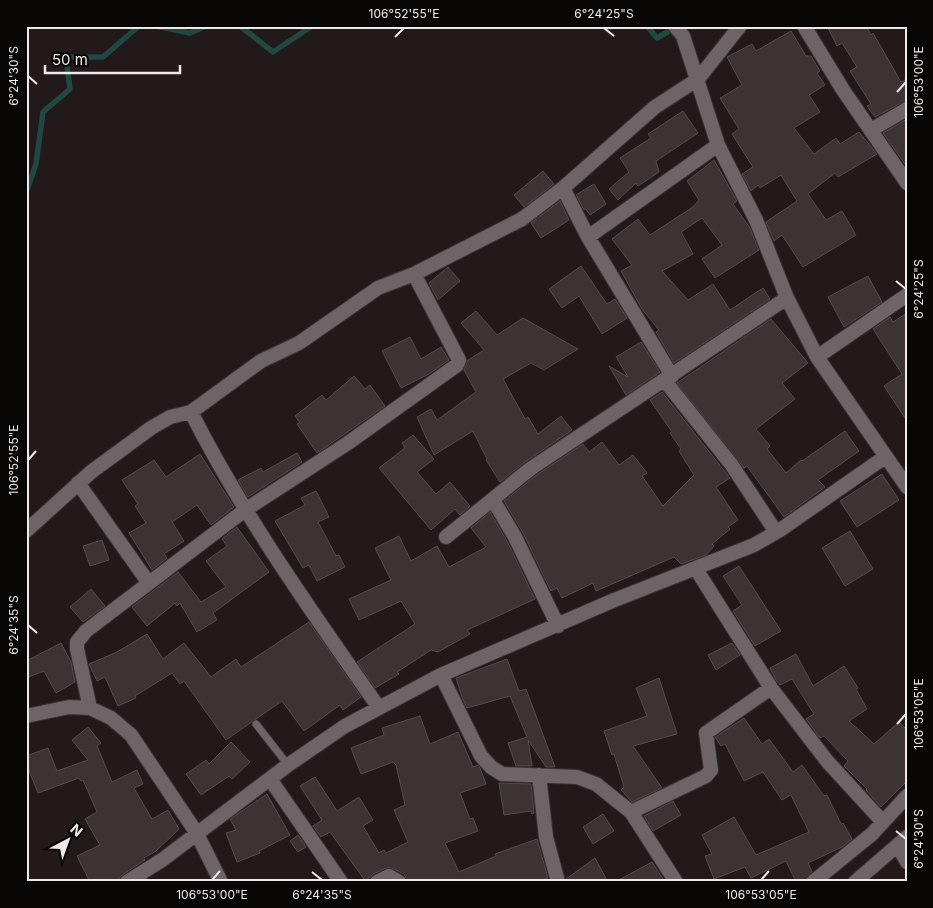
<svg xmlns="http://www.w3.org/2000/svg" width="933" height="908" font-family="Inter,sans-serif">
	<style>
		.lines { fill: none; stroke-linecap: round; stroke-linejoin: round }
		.stream { stroke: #214742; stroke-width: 5.5 }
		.building { fill: #3d3335; stroke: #554a4d }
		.service-casing { stroke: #393334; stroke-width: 9 }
		.minor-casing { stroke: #393334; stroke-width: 16 }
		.service { stroke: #6e6366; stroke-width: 7 }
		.minor { stroke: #6e6366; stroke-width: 14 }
		.ticks { fill: none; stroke: #f0e9eb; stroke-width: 2 }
		.neatline { fill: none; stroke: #f0e9eb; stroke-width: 2 }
		.ticks-label { font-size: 12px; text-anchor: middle; fill: #f0e9eb }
	</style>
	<rect width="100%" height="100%" fill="#22191b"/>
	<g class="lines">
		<path class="stream" d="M156 26 190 33 206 26
			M240 26 273 52 312 26
			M647 26 657 38 676 27
			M26 193 36 164 43 112 70 89 66 57H103L139 26"/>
	</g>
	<path class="building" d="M827 26H866L871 35 873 33 901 82 907 79V100L875 117 867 106 871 104 850 71 857 67 842 43 837 46Z
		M791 31 806 56H811L820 71 817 73 825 85 809 95 820 112 794 128 814 154 836 138 840 144 859 132 877 154 838 177 835 173 808 194 826 220 842 211 856 235 803 267 782 235 774 241 766 222 797 201 781 175 760 188 758 185 751 191 742 174 753 167 732 134 739 129 720 98 742 85 727 57 752 44 756 51Z
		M683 111 698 133 656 161 659 172 638 186 636 183 618 200 609 189 629 172 620 158 651 138 648 134Z
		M907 119V167L883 133Z
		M714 160 737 201 733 204 750 228 759 250 715 278 702 259 722 245 702 218 681 232 693 254 662 271 688 300 713 284 730 310 763 288 770 299 674 363 656 332 659 330 642 309 621 271 632 265 612 239 638 219 650 235 693 207 699 200 687 181Z
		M543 171 554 184 524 207 514 195Z
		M594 184 606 204 590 215 586 209 584 210 576 195Z
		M560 201 569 220 541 238 531 223Z
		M581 266 607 304 615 299 627 318 602 334 579 296 562 308 549 289Z
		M448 267 460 281 438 300 429 283Z
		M868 276 882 302 844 327 828 297Z
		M476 311 497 335 523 318 578 349 544 370 531 363 503 379 525 419 528 417 538 434 561 416 572 430 525 462 500 482 486 460 487 459 473 431 434 455 417 417 431 409 437 420 476 392 464 370 468 360 484 350 461 323Z
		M907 313V421L884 386 902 374 873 329 890 317 893 322Z
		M771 319 808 363 782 383 795 399 756 429 770 446 767 449 786 473 801 460 802 461 845 431 859 451 818 480 825 487 784 517 747 466 744 468 677 383Z
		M410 337 421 359 441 347 449 360 429 374 401 388 382 351Z
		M641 342 660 372 626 395 609 366 628 377 616 357Z
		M354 376 365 389 370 385 385 406 317 453 297 424 300 423 295 416 322 395 326 400Z
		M662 392 730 478 716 487 738 520 728 527 730 529 712 544 714 546 706 555 681 564 674 557 596 591 593 583 562 598 557 588 551 591 523 533 504 501 535 476 583 444 589 452 602 442 619 465 633 455 647 473 642 476 663 506 694 475 679 451 681 449 670 433 672 432 650 400Z
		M413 435 434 459 417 472 436 494 450 482 470 506 460 515 455 509 431 530 379 468 405 448 402 443Z
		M297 453 302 462 248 497 238 480 261 468 263 472Z
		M200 454 234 507 211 525 197 505 172 522 184 541 164 554 167 558 152 570 129 533 146 523 135 506 138 504 122 480 154 460 166 477Z
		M882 474 899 500 857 527 840 501Z
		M316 491 329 517 318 522 336 556 339 555 345 567 317 581 309 565 303 568 275 521 305 505 301 498Z
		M490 512 507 541 535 599 467 630 470 634 438 652 431 650 397 672 399 674 375 688 357 662 415 624 401 601 359 620 349 599 391 580 375 548 399 536 411 561 437 546 449 567 486 547 471 528Z
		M237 527 269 572 213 613 217 620 197 632 180 603 177 606 175 603 147 626 132 607 178 572 201 602 226 587 206 561 227 546 222 539Z
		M850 531 873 569 845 586 822 548Z
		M102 540 109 560 90 566 83 546Z
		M739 566 781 631 755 646 733 611 742 605 723 576Z
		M91 589 105 606 83 622 70 607Z
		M309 622 361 697 343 710 340 705 304 731 282 701 226 740 184 681 180 684 172 673 135 696 136 698 118 706 105 677 97 681 89 664 117 652 147 634 163 659 184 643 211 677 236 659 241 667Z
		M61 643 71 662 75 682 56 693 44 671 26 678V661Z
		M732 643 740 655 716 670 708 655Z
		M796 654 813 686 844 666 858 688 856 689 867 709 849 721 874 744 899 722 907 730V781L881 807 866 790 867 789 844 766 848 761 824 736 820 738 806 719 814 714 792 679 780 685 776 680 770 668Z
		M507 659 519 691 526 689 555 767H546L528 740 532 766H516L508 743 527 737 510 696 467 708 462 697 456 678Z
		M659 678 677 734 633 746 662 788 632 802 621 790 624 787 614 754 612 755 604 731 647 716 636 688Z
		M420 716 430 744 458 732 473 767 478 765 480 768 486 784 460 793 470 819 473 818 478 831 445 843 459 872 496 856 495 854 537 839 548 878 535 882H408L404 874 389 867 373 874 366 882 330 832 321 837 313 826 322 820 300 786 315 777 337 811 359 797 373 820 363 826 379 853 384 850 386 853 408 842 394 810 405 805 396 765 393 762 361 774 351 748 384 735 382 728Z
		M744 718 762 744 769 739 793 772 802 765 824 796 827 795 841 824 843 823 852 839 844 846 808 863 812 872 804 882H796L786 861 751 878 745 867 714 879 705 856 712 854 702 835 734 817 756 855 809 832 791 795 782 800 763 772 744 781 725 744 721 746 715 737Z
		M88 727 101 743 97 746 112 782 137 770 143 784 134 788 152 819 168 810 179 829 156 851 144 858 145 860 122 875 116 882H90L77 856 100 845 85 819 97 812 83 780 81 781 79 778 38 793 26 763V756L48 748 57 771 88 760 72 740Z
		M231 742 250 762 232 779 229 776 201 795 186 774 206 760 209 764Z
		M499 783 531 784 534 813 532 814 531 811 504 815Z
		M267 794 290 835 259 851 260 853 237 862 226 833 236 830 230 819Z
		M673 801 681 815 653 831 644 816Z
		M603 814 614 831 593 844 583 827Z
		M298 835 306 847 298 852 290 841Z
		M595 858 608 882H567L566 879Z
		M652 862 665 882H615Z"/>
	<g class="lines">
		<defs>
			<path id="service" d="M256 724 288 765"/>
			<path id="minor" d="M675 26 683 36 718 145 756 220 787 298 817 357 907 487
				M804 26 843 90 907 183
				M871 130 907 109
				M563 188 588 237 672 376
				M588 237 718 145
				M817 357 907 295
				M665 381 731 464 776 532
				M78 483 148 582
				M493 500 515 537 558 626
				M26 531 91 472 151 428 170 417 191 412
				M446 537 530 469 787 298
				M696 569 771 688 827 761 882 821
				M441 675 481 756 491 767 502 774 577 777 596 784 631 812 676 882
				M90 708 77 649V642L86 631 245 510 348 443 457 365 459 360 414 274
				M379 708C312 612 244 517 191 412L261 361 299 343 378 288 414 274 522 219 563 188 655 107 698 79 740 26
				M26 716 69 707 90 708 111 718 131 735 196 832 221 882
				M539 775 546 837 558 882
				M270 779 341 882
				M631 812 706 776 711 770 706 733 771 688
				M898 846 907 862
				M127 882 162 860 288 765 345 726 441 675 612 601 754 545 780 530 885 457
				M377 882 389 876 399 882
				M813 882 872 834 907 796
				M855 882 907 837"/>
		</defs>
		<use href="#service" class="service-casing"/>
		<use href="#minor" class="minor-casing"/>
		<use href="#service" class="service"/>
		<use href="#minor" class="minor"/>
	</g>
	<path class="ticks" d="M604 28 614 36M395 37 404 28M28 76 37 84M897 92 906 82M896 281 906 289M28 460 36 451M28 625 37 633M897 724 906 714M896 831 906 839M312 872 322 880M212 880 220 871M761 880 769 871"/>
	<rect width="933" height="908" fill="none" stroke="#090606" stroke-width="55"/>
	<g transform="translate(68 840) rotate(41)" stroke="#090606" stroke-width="4" paint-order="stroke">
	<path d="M0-4L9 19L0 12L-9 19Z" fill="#f0e9eb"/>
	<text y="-8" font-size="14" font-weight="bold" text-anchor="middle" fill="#f0e9eb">N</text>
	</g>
	<path d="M45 65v8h135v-8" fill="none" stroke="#f0e9eb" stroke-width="2.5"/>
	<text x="52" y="65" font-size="15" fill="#f0e9eb" stroke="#090606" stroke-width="4" paint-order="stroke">50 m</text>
	<rect x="28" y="28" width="878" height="852" class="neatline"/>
	<g class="ticks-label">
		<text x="404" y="18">106°52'55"E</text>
		<text x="604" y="18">6°24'25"S</text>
		<text transform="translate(14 76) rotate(-90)" y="4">6°24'30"S</text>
		<text transform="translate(919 82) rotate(-90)" y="4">106°53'00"E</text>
		<text transform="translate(919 289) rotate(-90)" y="4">6°24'25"S</text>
		<text transform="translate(14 460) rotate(-90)" y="4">106°52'55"E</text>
		<text transform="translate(14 625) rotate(-90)" y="4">6°24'35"S</text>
		<text transform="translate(919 714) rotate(-90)" y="4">106°53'05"E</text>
		<text transform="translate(919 839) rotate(-90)" y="4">6°24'30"S</text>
		<text x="212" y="899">106°53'00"E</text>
		<text x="322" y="899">6°24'35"S</text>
		<text x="761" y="899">106°53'05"E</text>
	</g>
</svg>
